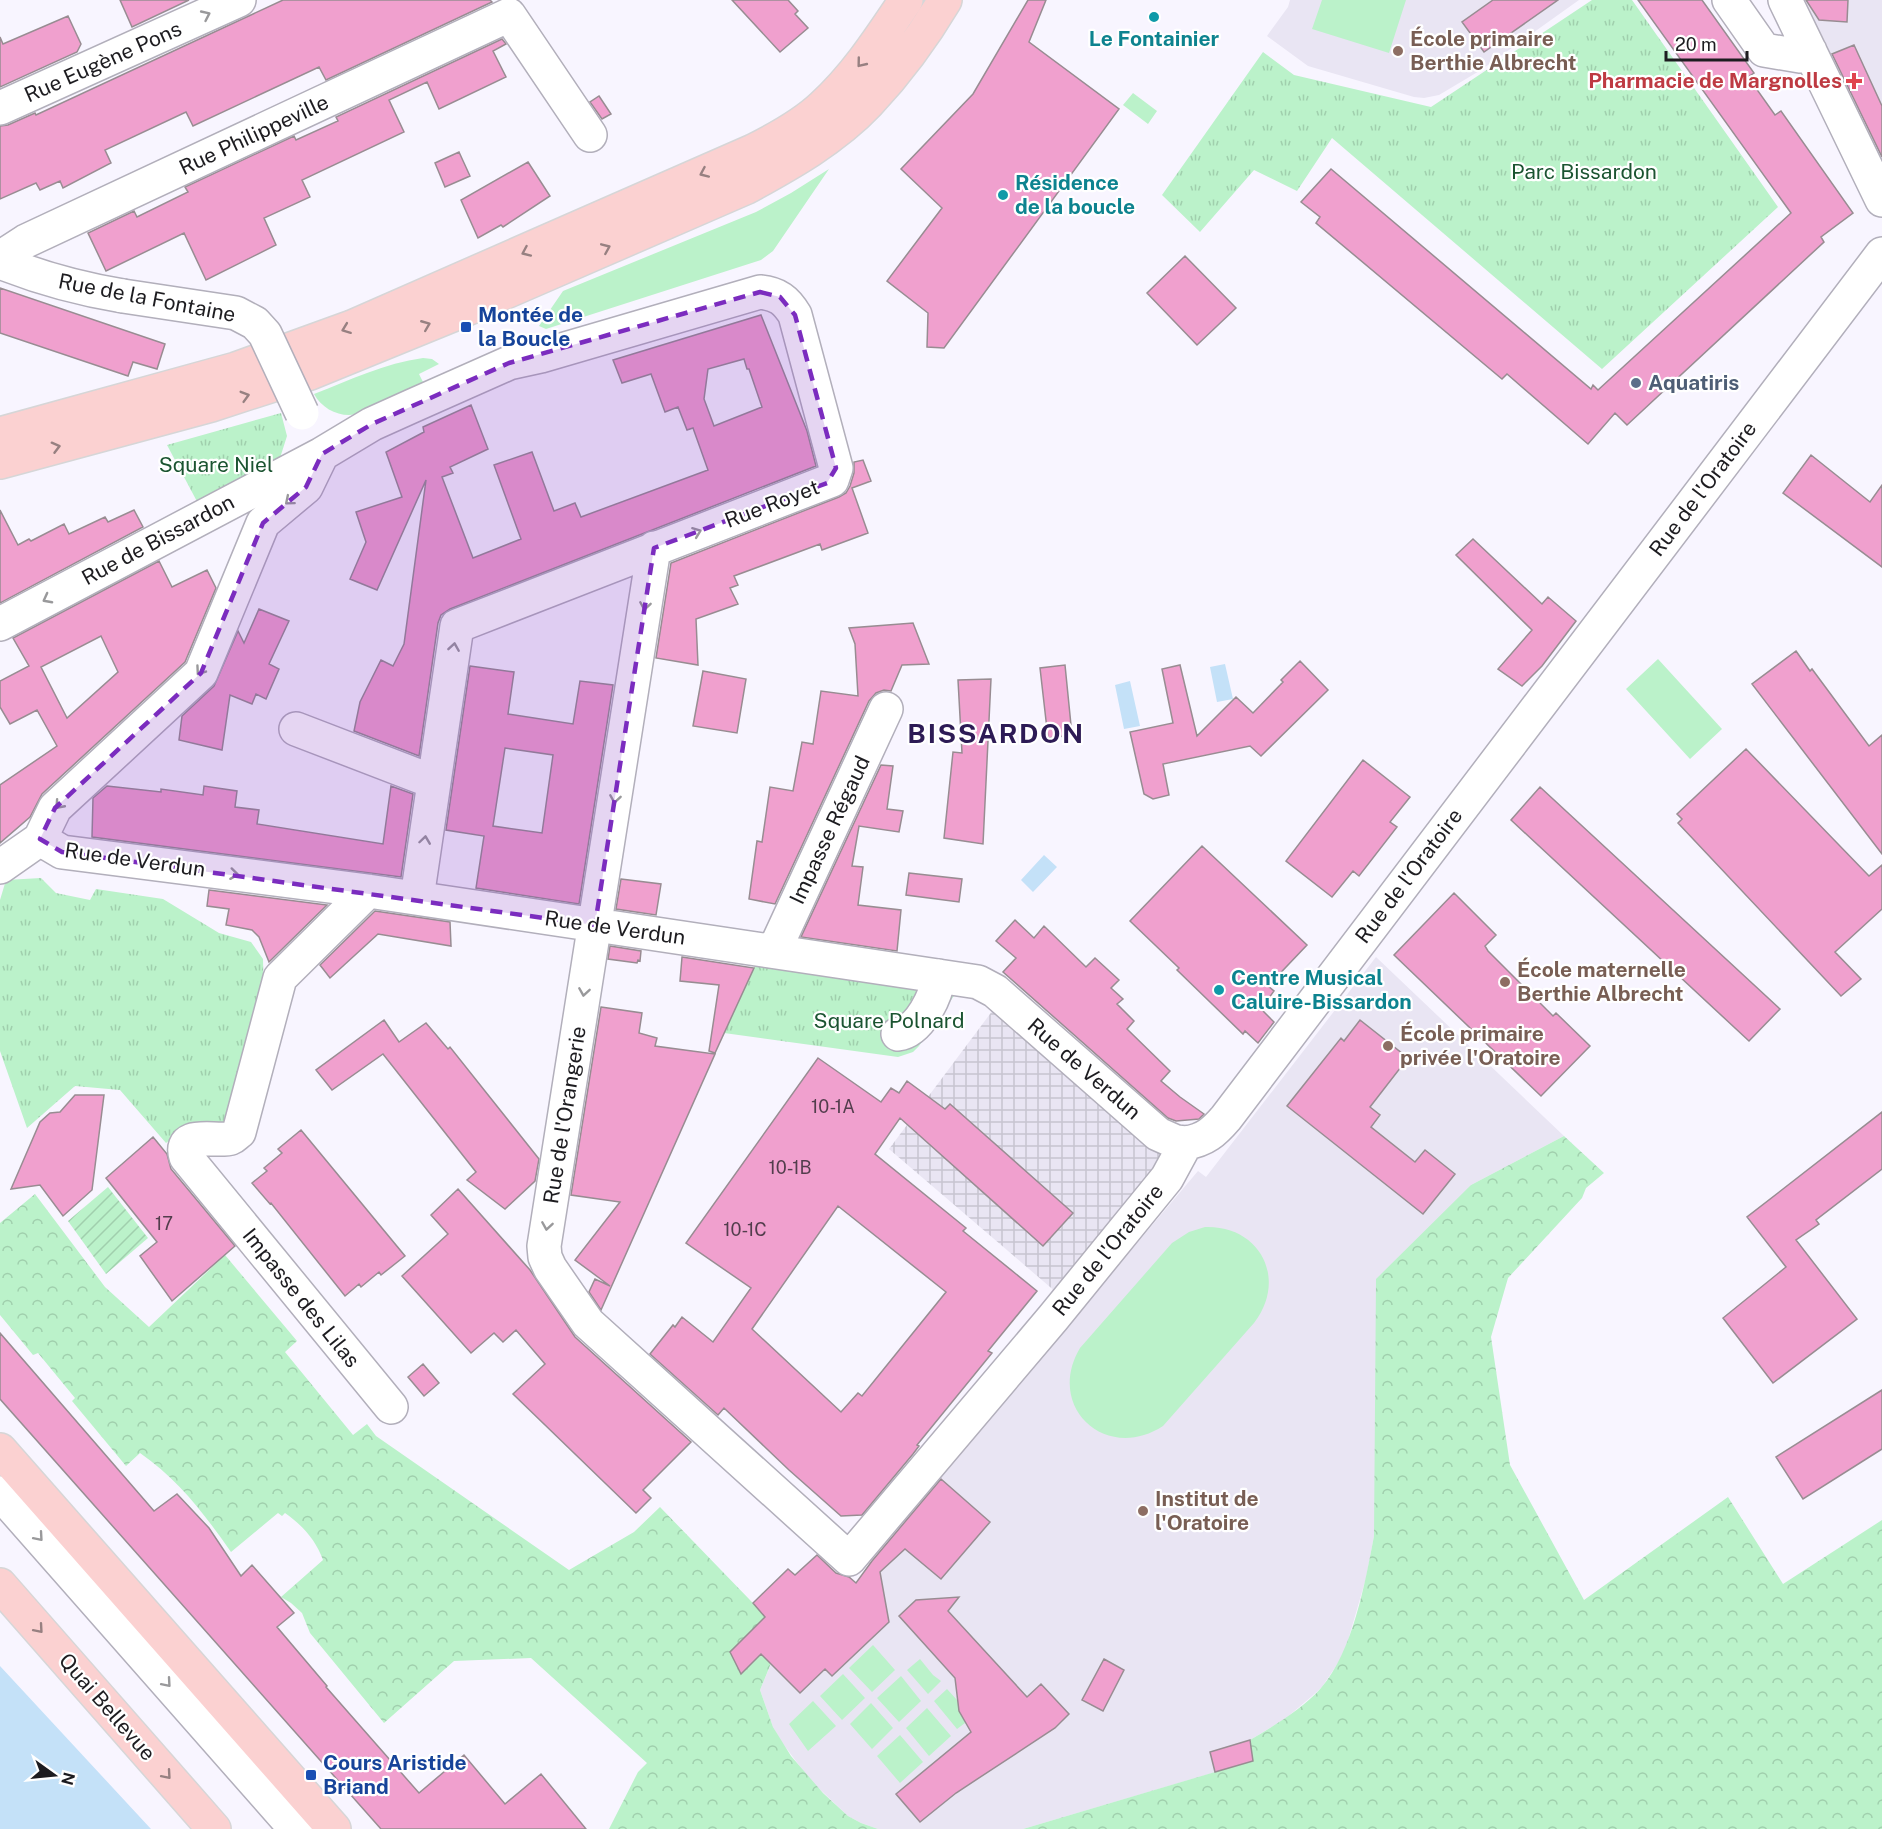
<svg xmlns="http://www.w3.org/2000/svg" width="1882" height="1829" font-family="'Public Sans',sans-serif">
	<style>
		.built { fill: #e9e5f3 }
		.industrial { fill: url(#industrial-grid) }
		.grass { fill: #bbf2ca }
		.forest { fill: url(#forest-crowns) }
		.park { fill: url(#park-tufts) }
		.garden { fill: url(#garden-furrows) }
		.water { fill: #c4e1f8 }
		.building { fill: #f0a0ce; stroke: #988c92; stroke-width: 1.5; fill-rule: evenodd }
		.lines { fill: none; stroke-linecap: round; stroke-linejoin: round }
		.minor-casing { stroke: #b2afbb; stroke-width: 36 }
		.major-casing { stroke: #d6d6d7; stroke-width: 36 }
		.minor { stroke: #fff; stroke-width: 33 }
		.major { stroke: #fbd1d1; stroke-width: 33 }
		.minor-bridge-casing { stroke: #b2afbb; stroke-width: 36; stroke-linecap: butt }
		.minor-bridge { stroke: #fff; stroke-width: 33 }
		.oneway { stroke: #99999b }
		.oneway2 { stroke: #978081 }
		.marked { fill: #7b2cbf; fill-opacity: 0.2; stroke: #7b2cbf; stroke-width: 4.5; stroke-dasharray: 12 8; stroke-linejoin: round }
		.culture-dot { fill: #0f9aa8; stroke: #fff; stroke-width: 2 }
		.education-dot { fill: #8d6e63; stroke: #fff; stroke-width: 2 }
		.health-dot { fill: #e0444e; stroke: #fff; stroke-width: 2 }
		.transit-dot { fill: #1a4fb4; stroke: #fff; stroke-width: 2 }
		.service-dot { fill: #5c6f8a; stroke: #fff; stroke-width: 2 }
		.labels { text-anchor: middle; stroke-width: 4.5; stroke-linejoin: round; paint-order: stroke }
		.number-label { font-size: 18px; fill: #523d4c }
		.culture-label { font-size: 21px; font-weight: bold; fill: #0d838f; stroke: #fff; text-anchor: start }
		.education-label { font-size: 21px; font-weight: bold; fill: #785e54; stroke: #fff; text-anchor: start }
		.street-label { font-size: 21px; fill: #1d1c20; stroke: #fff }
		.health-label { font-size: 21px; font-weight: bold; fill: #be3a42; stroke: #fff; text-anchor: end }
		.park-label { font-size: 21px; fill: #1b5431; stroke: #fff }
		.transit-label { font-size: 21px; font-weight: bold; fill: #164399; stroke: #fff; text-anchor: start }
		.service-label { font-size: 21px; font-weight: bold; fill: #4e5e75; stroke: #fff; text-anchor: start }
		.district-label { font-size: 27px; font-weight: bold; letter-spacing: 1.5px; fill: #2d1b55; stroke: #fff }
	</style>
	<defs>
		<pattern id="industrial-grid" width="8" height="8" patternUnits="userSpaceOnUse" patternTransform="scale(1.5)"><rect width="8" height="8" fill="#e9e5f3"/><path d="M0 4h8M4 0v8" fill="none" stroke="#c7c4d0"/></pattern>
		<pattern id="forest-crowns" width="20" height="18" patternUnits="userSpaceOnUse" patternTransform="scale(1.5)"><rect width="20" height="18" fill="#bbf2ca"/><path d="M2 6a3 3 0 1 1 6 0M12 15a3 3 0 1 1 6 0" fill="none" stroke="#a0cfad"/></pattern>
		<pattern id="park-tufts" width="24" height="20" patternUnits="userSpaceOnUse" patternTransform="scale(1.5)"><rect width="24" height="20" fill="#bbf2ca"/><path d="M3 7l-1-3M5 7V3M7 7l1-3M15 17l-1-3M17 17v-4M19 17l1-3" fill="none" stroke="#a0cfad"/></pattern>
		<pattern id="garden-furrows" width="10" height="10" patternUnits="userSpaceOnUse" patternTransform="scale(1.5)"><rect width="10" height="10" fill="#bbf2ca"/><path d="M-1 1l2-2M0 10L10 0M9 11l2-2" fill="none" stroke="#a0cfad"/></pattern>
	</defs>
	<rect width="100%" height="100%" fill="#f8f5ff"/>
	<path class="built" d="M1290 0H1579L1481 70 1439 95 1424 98 1414 97 1308 66 1267 36 1288 7Z
		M1799 0H1882V169Z
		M1376 957 1564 1136 1471 1185 1374 1536 1366 1578 1345 1651 1338 1663 1322 1687 1311 1697 1285 1719 1250 1740 1253 1761 1023 1829H878L861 1823 848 1816 810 1780 781 1741 773 1727 760 1690 771 1664 855 1584 939 1477 1198 1171 1206 1177Z"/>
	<path class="industrial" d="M993 1010 1167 1157 1057 1293 889 1149Z"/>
	<path class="grass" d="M1322 0H1406L1389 53 1312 29Z
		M1133 93 1157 111 1148 124 1123 105Z
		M829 169 773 251 761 260 546 329 539 326 563 291 756 212 791 193Z
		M423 358 432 359 439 364 419 374 424 384C409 391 363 415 349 415 335 415 321 407 314 394 350 380 385 363 423 358Z
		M1658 659 1722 729 1690 759 1626 689Z
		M1205 1227C1260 1225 1288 1279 1254 1323L1163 1426C1106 1463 1045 1407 1080 1348L1172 1243 1189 1232Z
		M873 1645 895 1670 872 1692 849 1668Z
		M920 1659 933 1675 941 1681 928 1694 907 1670Z
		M843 1674 865 1698 842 1720 820 1696Z
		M901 1676 921 1701 899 1722 877 1698Z
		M947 1689 957 1700 965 1723 957 1729 934 1701Z
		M813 1701 836 1726 808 1751 789 1724Z
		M871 1703 893 1728 872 1749 850 1724Z
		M927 1708 951 1736 929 1756 906 1728Z
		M900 1735 923 1762 900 1783 877 1756Z"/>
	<path class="forest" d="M1564 1136 1604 1173 1586 1188 1582 1198 1508 1278 1491 1337 1510 1465 1584 1600 1728 1497 1783 1584 1882 1520V1829H1023L1252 1761 1250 1740C1275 1725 1301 1710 1321 1688 1353 1651 1365 1583 1374 1536L1376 1279 1471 1185Z
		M35 1194 105 1287 149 1327 225 1255 297 1341 285 1352 353 1435 367 1424 376 1436 569 1570 634 1532 660 1507 783 1634 760 1690 773 1727 791 1756 823 1793 848 1816 861 1823 878 1829H609L638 1772 647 1763 531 1658 454 1661 384 1723 310 1633 302 1613 291 1603 281 1597 323 1560C316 1540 302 1525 285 1513L282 1516 278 1513 231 1552C205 1515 179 1480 140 1453L126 1466 72 1401 75 1398 38 1353 33 1355 0 1315V1223Z"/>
	<path class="park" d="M1592 0H1632L1778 207 1602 369 1332 138 1297 191 1254 170 1200 232 1162 195 1263 52 1294 75 1431 107Z
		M281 413 287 436 280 458 201 509 167 445Z
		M41 878 56 893 90 900 96 889 163 899 219 933 251 942 263 959 264 1004 234 1122 190 1125 166 1143 120 1090 75 1086 27 1128 0 1051V900L6 880Z
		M755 965 956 993 919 1046 913 1052 898 1057 724 1033Z"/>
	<path class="garden" d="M108 1187 148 1238 106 1274 68 1221Z"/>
	<path class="water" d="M1225 664 1233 699 1217 702 1210 667Z
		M1130 681 1140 726 1124 729 1115 685Z
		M1044 855 1057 867 1033 892 1021 880Z
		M0 1666 151 1829H0Z"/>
	<path class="building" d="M120 0H189L132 27Z
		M283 0H490L492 2 326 80 319 67 193 126 186 112 105 150 111 163 63 188 60 181 40 190 36 183 0 199V126L8 125 35 113 36 115Z
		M732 0H788L798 11 795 14 808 28 780 52Z
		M1028 0H1046L1029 42 1119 109 944 348 927 347 928 313 887 281 942 208 901 169 973 94Z
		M1493 0H1558L1484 52 1462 22Z
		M1638 0H1702L1754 73 1748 77 1775 115 1781 111 1853 213 1821 237 1824 242 1627 425 1615 413 1588 444 1507 374 1502 379 1316 223 1320 217 1301 202 1331 169 1591 389 1593 385 1598 390 1791 213Z
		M1806 0H1848L1847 22 1819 20Z
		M68 16 81 44 77 52 0 87V37L3 44Z
		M502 39 506 44 493 51 506 77 439 109 427 82 389 100 404 132 302 180 310 197 264 218 276 245 206 280 184 233 106 271 88 233 134 211 137 217 188 192 185 187 294 136 296 140 338 121 336 117Z
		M1854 45 1882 106V157L1832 54Z
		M599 96 611 114 602 119 590 102Z
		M459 152 470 176 445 187 435 163Z
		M528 162 550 196 503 227 501 225 478 238 461 200Z
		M1185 256 1236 308 1197 345 1147 293Z
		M0 288 165 344 157 369 133 362 128 376 0 333Z
		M761 315 807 431 816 466 450 609 441 615 438 623 419 756 354 731 360 702 381 660 393 666 404 644 426 480 377 590 350 579 366 542 356 512 402 497 386 452 424 432 423 427 471 405 488 449 450 467 453 473 442 477 473 558 521 539 494 465 532 452 554 511 575 503 581 517 708 470 693 428 687 430 678 407 665 412 651 374 622 383 613 360ZM744 359 747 369H749L762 407 714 426 704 399 708 369Z
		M1811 455 1870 502 1882 485V567L1783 493Z
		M863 460 871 481 852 488 868 533 822 550 820 544 734 576 738 585 730 588 738 604 696 619 698 665 656 658 671 563 839 497 846 493 850 486 854 473V462Z
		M0 510 18 545 29 539 31 541 64 524 69 534 105 517 108 522 134 510 143 527 0 603Z
		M1473 539 1542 604 1548 597 1576 621 1542 666 1522 686 1498 669 1532 630 1456 555Z
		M159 561 172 587 207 570 216 588 185 662 42 794 30 817 0 843V785L57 746 37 710 10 724 0 707V681L29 666 13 638ZM101 636 118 672 67 718 41 667Z
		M259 609 289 621 269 664 279 669 266 699 256 694 252 704 230 695 222 750 179 740 182 716 214 686 238 631 244 643Z
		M913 623 929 664 902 665 891 691 884 690 876 693 869 701 775 904 749 899 757 841 762 842 770 787 793 791 802 742 813 744 821 691 858 696 855 644 849 628Z
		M1796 651 1810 671 1812 669 1869 746 1882 735V854L1752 684Z
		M1300 661 1328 690 1261 756 1250 746 1163 764 1169 795 1153 799 1144 794 1130 732 1173 723 1162 669 1180 665 1197 736 1236 697 1253 713 1283 682 1281 680Z
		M1065 665 1072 735 1048 738 1040 668Z
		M470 666 514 672 508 714 573 724 580 681 613 685 579 904 476 888 484 836 446 830ZM505 748 553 755 542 833 493 826Z
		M703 671 746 679 737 733 693 726Z
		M991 679 983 844 944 838 953 752 962 753 958 680Z
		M1746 749 1869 876 1882 865V909L1835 952 1861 979 1841 996 1678 823 1682 819 1677 814Z
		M1363 760 1410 797 1390 822 1397 827 1359 876 1353 871 1332 897 1286 861Z
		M881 765 893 766 887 809 903 811 899 832 859 826 852 866 863 867 858 905 901 910 897 951 801 937Z
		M107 786 161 792V789L203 795 204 786 237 791 235 807 259 810 257 824 383 844 391 786 413 794 401 877 92 837 93 798Z
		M1540 787 1780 1009 1749 1041 1511 820Z
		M1202 846 1307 945 1268 986 1274 991 1261 1009 1274 1022 1258 1043 1245 1031 1243 1034 1177 970 1179 968 1130 921Z
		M909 873 962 879 959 902 906 895Z
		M621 879 661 884 656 915 616 909Z
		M209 890 327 905 269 962 259 937 252 930 226 925 229 909 207 906Z
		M1454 893 1496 935 1485 946 1488 951 1553 1016 1556 1013 1590 1046 1541 1096 1394 955Z
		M375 911 450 922 451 946 378 934 330 978 320 965Z
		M1015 920 1034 938 1044 926 1086 967 1095 958 1119 980 1111 988 1123 999 1117 1004 1134 1021 1127 1029 1170 1071 1161 1081 1180 1097 1204 1114 1199 1119 1176 1121 1168 1118 1003 972 1016 958 996 941Z
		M610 946 641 951 640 961 638 960 637 963 608 959Z
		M682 957 754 968 715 1053 709 1051 719 985 680 981Z
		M601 1007 642 1013 639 1033 657 1038 655 1046 715 1054 601 1310 589 1292 595 1279 610 1286 575 1260 620 1202 571 1195Z
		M384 1020 399 1042 426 1023 448 1049 450 1047 539 1159 535 1181 505 1209 467 1180 476 1172 383 1054 332 1090 316 1070Z
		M1360 1020 1408 1058 1370 1107 1380 1115 1371 1127 1415 1162 1425 1150 1455 1174 1423 1214 1287 1106 1341 1038 1344 1041Z
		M818 1058 881 1102 891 1088 899 1093 907 1081 945 1109 950 1104 1073 1213 1043 1246 900 1118 875 1154 966 1228 963 1231 1037 1291 988 1351 992 1353 917 1445 919 1446 913 1454 862 1515 841 1516 789 1470 724 1408 718 1415 650 1354 673 1325 675 1327 682 1317 713 1342 751 1288 686 1243ZM838 1206 946 1292 862 1396 858 1393 841 1412 752 1329Z
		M75 1095H104L92 1190 63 1216 40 1185 11 1189 40 1122 50 1113 60 1112Z
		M1882 1112V1169L1816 1220 1819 1224 1796 1240 1857 1319 1773 1383 1723 1318 1786 1267 1747 1217Z
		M301 1130 405 1256 381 1275 379 1272 361 1287 359 1284 345 1296 271 1203 270 1204 252 1183 267 1171 264 1168 282 1153 278 1149Z
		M153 1137 167 1154 171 1169 235 1246 172 1301 140 1256 157 1242 106 1178Z
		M458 1189 530 1270 575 1337 691 1442 643 1490 651 1498 636 1513 513 1394 545 1364 516 1330 503 1342 494 1333 471 1353 402 1276 448 1234 431 1215Z
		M0 1333 154 1511 177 1494 209 1528 241 1576 252 1565 294 1613 277 1627 327 1686 326 1687 419 1793 464 1755 505 1804 541 1774 586 1829H381L0 1399Z
		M423 1364 439 1383 424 1396 408 1377Z
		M1882 1390V1449L1803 1499 1776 1457Z
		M941 1479 990 1522 941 1579 905 1549 880 1572 889 1622 832 1676 825 1669 800 1693 761 1654 741 1674 730 1652 765 1617 753 1603 788 1569 795 1575 817 1555 836 1573 849 1577 856 1583 872 1561Z
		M959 1597 948 1611 1027 1697 1041 1684 1069 1714 1055 1728 956 1793 920 1822 896 1794 971 1732 959 1711 955 1678 899 1616 916 1600Z
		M1104 1659 1124 1670 1103 1711 1082 1700Z
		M1250 1740 1253 1761 1215 1772 1210 1752Z"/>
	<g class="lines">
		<defs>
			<path id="minor" d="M1729 0 1764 50 1800 56 1810 51
				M1785 0 1882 200
				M0 108 239 0
				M0 258 26 241 509 15 590 135
				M0 262C40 278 80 289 123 296
				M654 548 544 1246 545 1257 550 1268 588 1323 849 1559 1053 1318 1167 1178 1186 1143C1205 1140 1214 1132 1226 1118L1882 254
				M0 624 322 454 372 424 412 406 509 363 541 356 760 292C778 294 786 300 795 315L836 468 832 480 457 626 417 898
				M296 729 434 782
				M40 839 55 808 201 673 263 523 306 487 322 454
				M0 867 40 839 62 852 368 891 978 982 995 991 1158 1134 1176 1142 1186 1143
				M368 891 280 978 239 1132C236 1134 234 1137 231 1138 218 1143 177 1129 186 1157L391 1407
				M774 951 886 709
				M898 1034C920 1031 936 996 939 976
				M0 1493 294 1827 315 1808"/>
			<path id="major" d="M0 434 236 369 352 327 753 151C777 139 803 125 823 106 856 76 881 37 906 0
				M0 462 211 405 310 373 462 311 747 187C789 164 834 139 868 103 897 72 923 37 945 0
				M0 1450 334 1829
				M0 1585 214 1829"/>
		</defs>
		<use href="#minor" class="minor-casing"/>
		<use href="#major" class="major-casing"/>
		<use href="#minor" class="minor"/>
		<use href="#major" class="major"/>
		<defs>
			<path id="minor-bridge" d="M123 296 236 313 255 323 265 334 302 413"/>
		</defs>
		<use href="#minor-bridge" class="minor-bridge-casing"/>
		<use href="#minor-bridge" class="minor-bridge"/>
	</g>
	<defs><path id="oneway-chevron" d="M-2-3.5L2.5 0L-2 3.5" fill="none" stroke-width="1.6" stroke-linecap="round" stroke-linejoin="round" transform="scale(1.5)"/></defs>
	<g class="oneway">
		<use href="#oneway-chevron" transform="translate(206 15) rotate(-25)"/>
		<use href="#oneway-chevron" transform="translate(289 501) rotate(140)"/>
		<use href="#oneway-chevron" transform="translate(697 532) rotate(-21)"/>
		<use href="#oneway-chevron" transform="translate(47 599) rotate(152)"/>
		<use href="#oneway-chevron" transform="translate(645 606) rotate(99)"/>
		<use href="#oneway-chevron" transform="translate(454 647) rotate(-81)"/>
		<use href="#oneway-chevron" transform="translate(200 671) rotate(125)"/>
		<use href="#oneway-chevron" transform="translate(615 799) rotate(99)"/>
		<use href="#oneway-chevron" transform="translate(59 805) rotate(132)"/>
		<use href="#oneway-chevron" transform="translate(425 840) rotate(-82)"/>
		<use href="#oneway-chevron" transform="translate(234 874) rotate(7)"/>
		<use href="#oneway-chevron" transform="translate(584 992) rotate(99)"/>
		<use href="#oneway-chevron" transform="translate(547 1226) rotate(99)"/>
		<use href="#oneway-chevron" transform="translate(39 1537) rotate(49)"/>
		<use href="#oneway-chevron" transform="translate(167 1683) rotate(49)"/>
	</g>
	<g class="oneway2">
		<use href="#oneway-chevron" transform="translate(861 63) rotate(129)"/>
		<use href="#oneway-chevron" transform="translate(704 173) rotate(156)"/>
		<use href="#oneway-chevron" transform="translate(606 248) rotate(-23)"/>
		<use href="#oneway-chevron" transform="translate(526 252) rotate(156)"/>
		<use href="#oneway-chevron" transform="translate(426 325) rotate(-22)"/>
		<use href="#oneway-chevron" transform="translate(346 329) rotate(159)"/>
		<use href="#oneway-chevron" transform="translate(245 396) rotate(-16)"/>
		<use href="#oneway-chevron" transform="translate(56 447) rotate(-15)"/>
		<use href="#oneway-chevron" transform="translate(39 1629) rotate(49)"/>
		<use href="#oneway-chevron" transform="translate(167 1775) rotate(49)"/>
	</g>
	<path class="marked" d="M760 292 780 297 795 315 836 468 827 483 654 548 595 925 62 852 40 839 55 808 201 673 263 523 306 487 322 454 372 424 509 363Z"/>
	<g class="culture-dot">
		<circle cx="1154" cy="17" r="6"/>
		<circle cx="1003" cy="195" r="6"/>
		<circle cx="1219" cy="990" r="6"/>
	</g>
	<g class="education-dot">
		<circle cx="1398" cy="51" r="6"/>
		<circle cx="1505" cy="982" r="6"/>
		<circle cx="1388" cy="1046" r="6"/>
		<circle cx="1143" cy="1511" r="6"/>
	</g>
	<path class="health-dot" d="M1851 72h6v6h6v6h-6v6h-6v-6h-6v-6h6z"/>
	<g class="transit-dot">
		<rect x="460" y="321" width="12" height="12" rx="3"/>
		<rect x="305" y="1769" width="12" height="12" rx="3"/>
	</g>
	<circle class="service-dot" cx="1636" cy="383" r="6"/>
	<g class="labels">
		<g class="number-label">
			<text x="833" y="1113">10-1A</text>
			<text x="790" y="1174">10-1B</text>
			<text x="164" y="1230">17</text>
			<text x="745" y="1236">10-1C</text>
		</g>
		<g class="culture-label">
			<text x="1154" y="46" text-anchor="middle">Le Fontainier</text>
			<text x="1015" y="190">Résidence<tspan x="1015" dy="24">de la boucle</tspan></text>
			<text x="1231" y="985">Centre Musical<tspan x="1231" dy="24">Caluire-Bissardon</tspan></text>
		</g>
		<g class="education-label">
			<text x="1410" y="46">École primaire<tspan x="1410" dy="24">Berthie Albrecht</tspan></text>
			<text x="1517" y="977">École maternelle<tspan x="1517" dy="24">Berthie Albrecht</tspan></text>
			<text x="1400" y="1041">École primaire<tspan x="1400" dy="24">privée l'Oratoire</tspan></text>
			<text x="1155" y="1506">Institut de<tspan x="1155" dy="24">l'Oratoire</tspan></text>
		</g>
		<g class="street-label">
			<text transform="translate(103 62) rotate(-24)" y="7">Rue Eugène Pons</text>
			<text transform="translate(254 135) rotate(-25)" y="7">Rue Philippeville</text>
			<text transform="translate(147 298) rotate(11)" y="7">Rue de la Fontaine</text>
			<text transform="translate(1703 489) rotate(-53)" y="7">Rue de l'Oratoire</text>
			<text transform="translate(772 504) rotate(-21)" y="7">Rue Royet</text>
			<text transform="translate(158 540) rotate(-28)" y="7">Rue de Bissardon</text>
			<text transform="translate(830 830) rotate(-65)" y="7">Impasse Régaud</text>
			<text transform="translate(135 860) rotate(8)" y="7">Rue de Verdun</text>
			<text transform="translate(1409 876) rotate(-53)" y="7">Rue de l'Oratoire</text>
			<text transform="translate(615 928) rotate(8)" y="7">Rue de Verdun</text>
			<text transform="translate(1084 1069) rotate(41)" y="7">Rue de Verdun</text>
			<text transform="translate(565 1115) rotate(-81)" y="7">Rue de l'Orangerie</text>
			<text transform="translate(1108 1250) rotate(-51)" y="7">Rue de l'Oratoire</text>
			<text transform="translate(301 1298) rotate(51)" y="7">Impasse des Lilas</text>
			<text transform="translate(107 1707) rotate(49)" y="7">Quai Bellevue</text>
		</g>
		<g class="health-label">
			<text x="1842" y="88">Pharmacie de Margnolles</text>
		</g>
		<g class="park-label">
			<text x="1584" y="179">Parc Bissardon</text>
			<text x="216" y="472">Square Niel</text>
			<text x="889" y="1028">Square Polnard</text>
		</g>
		<g class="transit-label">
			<text x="478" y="322">Montée de<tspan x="478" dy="24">la Boucle</tspan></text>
			<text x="323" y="1770">Cours Aristide<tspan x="323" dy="24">Briand</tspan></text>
		</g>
		<g class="service-label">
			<text x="1648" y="390">Aquatiris</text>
		</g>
		<g class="district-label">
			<text x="996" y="743">BISSARDON</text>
		</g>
	</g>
	<g transform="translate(54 1775) rotate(105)" stroke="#ffffff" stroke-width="4.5" paint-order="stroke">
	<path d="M0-4.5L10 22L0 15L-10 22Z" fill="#1d1c20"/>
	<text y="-9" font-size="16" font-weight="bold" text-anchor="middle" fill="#1d1c20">N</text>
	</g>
	<path d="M1666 51v9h81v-9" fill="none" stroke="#1d1c20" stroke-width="3"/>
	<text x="1675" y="51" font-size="18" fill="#1d1c20" stroke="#ffffff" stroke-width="4.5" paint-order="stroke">20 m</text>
</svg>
